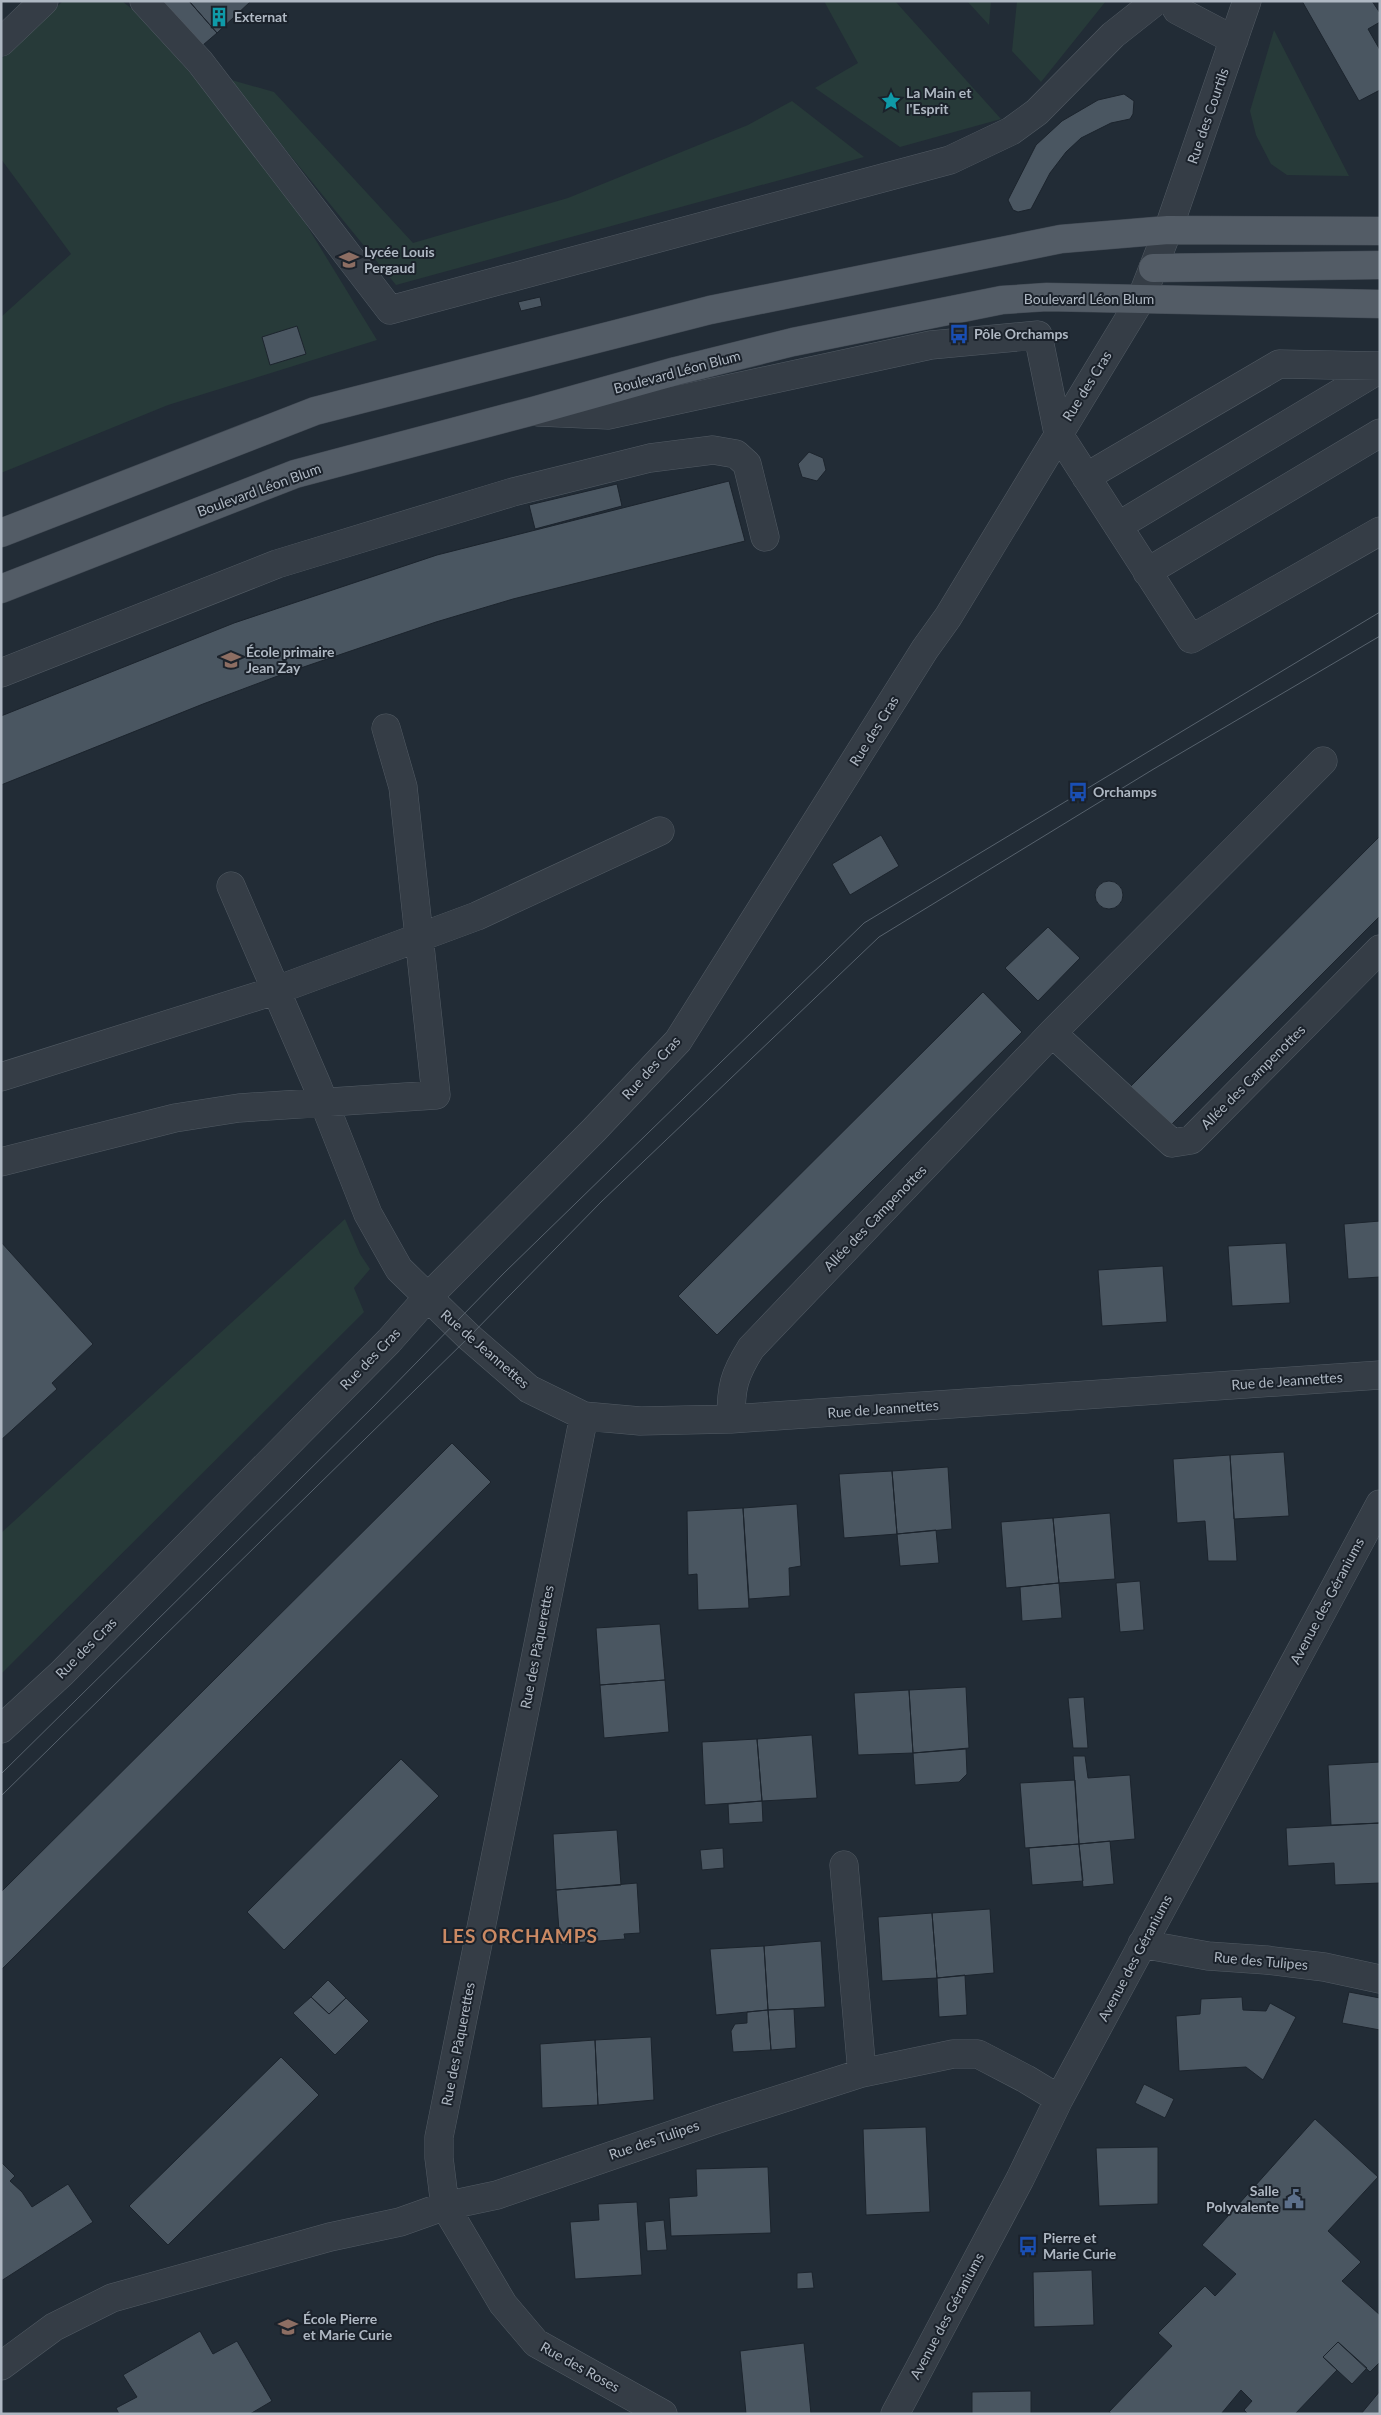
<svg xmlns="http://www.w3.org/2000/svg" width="1381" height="2415" font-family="Lato,sans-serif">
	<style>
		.green { fill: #273a39 }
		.building { fill: #4a5661; stroke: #1c242d }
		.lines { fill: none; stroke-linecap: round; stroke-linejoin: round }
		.minor-casing { stroke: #525b64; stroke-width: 29 }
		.major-casing { stroke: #414953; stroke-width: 29 }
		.minor { stroke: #353d46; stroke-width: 28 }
		.major { stroke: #535c66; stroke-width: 28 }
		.tram { stroke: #57626d; stroke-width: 1 }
		.labels { text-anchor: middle; stroke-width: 4; stroke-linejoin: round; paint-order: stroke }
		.poi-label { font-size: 14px; font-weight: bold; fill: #afb8c3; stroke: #1b222b; text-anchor: start }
		.street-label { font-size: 14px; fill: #afb8c3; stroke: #1b222b }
		.district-label { font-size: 19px; font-weight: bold; letter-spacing: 1px; fill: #ca8963; stroke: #1b222b }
	</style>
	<rect width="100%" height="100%" fill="#222c36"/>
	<path class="green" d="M63 1H122L142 17 269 164 377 340 168 405 1 473V317L71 254 1 159V59Z
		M824 1H895L1001 119 900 147 815 88 858 63Z
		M967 1H991L989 25Z
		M1017 1H1106L1041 82 1012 51Z
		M1274 30 1349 176 1287 175 1271 164 1256 135 1250 111Z
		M228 79 274 92 413 243 568 198 748 125 792 101 864 157 396 285Z
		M345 1219 360 1254 370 1269 354 1288 364 1312 1 1674V1533Z"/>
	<path class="building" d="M151 1H189L217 33 196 51Z
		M189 1H251L217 33Z
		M1302 1H1372L1380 13V22L1368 29 1380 50V90L1359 101Z
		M1124 94 1134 101 1133 114 1130 119 1111 123 1081 138 1066 152 1050 173 1031 209 1018 212 1013 210 1008 200 1036 145 1062 121 1098 100Z
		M540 297 542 306 521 311 518 302Z
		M297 326 306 354 270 365 262 337Z
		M809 452 823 458 826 470 817 481 802 477 798 464Z
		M729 481 745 541 513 599 436 622 283 674 203 704 1 785V716L234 623 437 555Z
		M617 484 622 506 535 529 529 505Z
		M881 835 899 866 850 895 832 864Z
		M1380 836V916L1169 1127 1129 1088Z
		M1095 895a14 14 0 1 1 28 0a14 14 0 1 1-28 0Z
		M1048 927 1080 958 1038 1001 1005 968Z
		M983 992 1022 1032 717 1335 678 1296Z
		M1380 1221V1277L1348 1279 1344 1224Z
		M1 1242 93 1344 52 1383 57 1389 1 1440Z
		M1286 1243 1290 1303 1232 1306 1228 1246Z
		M1163 1266 1167 1322 1102 1326 1098 1270Z
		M452 1443 491 1482 1 1970V1892Z
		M1284 1452 1289 1516 1234 1519 1230 1455Z
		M1230 1455 1237 1561H1208L1205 1521 1177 1523 1173 1459Z
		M948 1467 952 1529 897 1534 892 1471Z
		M892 1471 897 1534 844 1538 839 1474Z
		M797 1504 801 1566 789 1568 790 1596 749 1599 743 1508Z
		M743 1508 749 1608 698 1610 697 1574 688 1575 687 1511Z
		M1110 1513 1115 1579 1059 1583 1053 1518Z
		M1053 1518 1059 1583 1006 1588 1001 1522Z
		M936 1530 939 1563 900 1566 897 1534Z
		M1140 1581 1144 1630 1120 1632 1116 1583Z
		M1059 1583 1062 1618 1022 1621 1020 1587Z
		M660 1624 665 1680 600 1685 596 1628Z
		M665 1680 669 1732 604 1738 600 1685Z
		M966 1687 969 1748 913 1753 909 1690Z
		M909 1690 913 1753 858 1755 854 1693Z
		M1084 1697 1088 1748H1073L1068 1698Z
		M812 1735 817 1798 762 1801 757 1739Z
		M757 1739 762 1801 705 1805 702 1742Z
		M966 1749 967 1774 959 1782 915 1785 913 1753Z
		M1073 1756H1085L1088 1778 1130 1775 1135 1839 1079 1844Z
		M401 1759 439 1796 284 1950 247 1912Z
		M1380 1762V1823L1331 1825 1328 1765Z
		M1075 1780 1079 1844 1025 1848 1020 1783Z
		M762 1801 763 1822 729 1824 728 1804Z
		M1380 1823V1883L1335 1885 1334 1863 1288 1866 1286 1828Z
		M617 1830 621 1885 556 1890 553 1834Z
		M1110 1841 1114 1884 1083 1887 1079 1844Z
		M1079 1844 1083 1881 1032 1885 1029 1848Z
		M723 1848 724 1868 702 1870 700 1850Z
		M637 1883 640 1933 624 1934 625 1939 560 1944 556 1890Z
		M990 1909 994 1973 937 1978 932 1913Z
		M932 1913 937 1978 882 1981 878 1917Z
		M821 1941 825 2007 768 2010 764 1946Z
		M764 1946 768 2010 716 2015 710 1949Z
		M965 1975 967 2015 939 2017 937 1978Z
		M328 1980 346 1998 329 2014 311 1997Z
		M1349 1992 1380 1998V2030L1342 2023Z
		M311 1997 329 2014 346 1998 369 2021 335 2055 293 2013Z
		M1242 1997 1243 2010 1266 2011 1270 2003 1296 2017 1263 2080 1246 2067 1179 2071 1176 2016 1200 2014 1201 1999Z
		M794 2009 796 2048 771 2050 768 2010Z
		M768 2010 771 2050 733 2052 731 2031 735 2024 747 2023V2012Z
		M651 2037 654 2100 598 2105 595 2040Z
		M595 2040 598 2105 542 2108 540 2044Z
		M281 2057 319 2095 168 2245 129 2206Z
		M1144 2084 1174 2099 1165 2118 1135 2103Z
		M1315 2119 1378 2177 1328 2231 1361 2262 1342 2281 1380 2315V2362L1370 2372 1338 2342 1323 2357 1337 2370 1295 2414H1248L1244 2410 1252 2401 1241 2390 1221 2414H1112L1109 2412 1172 2346 1158 2333 1205 2286 1215 2296 1236 2274 1202 2245Z
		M926 2127 930 2212 866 2215 863 2129Z
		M1158 2147V2204L1099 2206 1096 2148Z
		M1 2162 15 2176 10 2181 22 2192 32 2207 68 2184 93 2222 1 2281Z
		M768 2167 771 2233 671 2236 669 2198 697 2196 696 2169Z
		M637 2202 642 2275 575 2279 570 2222 599 2220 598 2204Z
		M664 2220 667 2250 647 2251 645 2222Z
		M1092 2270 1094 2325 1034 2327 1033 2272Z
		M812 2272 814 2288 797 2289V2273Z
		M200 2331 213 2354 237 2341 272 2401 250 2414H119L116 2408 137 2397 123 2375Z
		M1338 2342 1367 2368 1352 2384 1323 2357Z
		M804 2343 811 2414H746L740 2351Z
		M1031 2391V2414H972V2392Z
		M1380 2391V2414H1361Z"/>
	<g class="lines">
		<defs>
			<path id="minor" d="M144 1 200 62 390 310 950 160 1011 131 1037 112 1113 35 1156 1
				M1173 1 1177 10 1234 40
				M1 42 44 1
				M538 412 608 415 931 345 1038 335 1058 433 1191 639 1380 531
				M1086 477 1279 364 1380 366
				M1118 526 1380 369
				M1147 572 1380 433
				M1 673 277 564 513 492 650 458 713 450 736 454 747 464 765 537
				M231 886 317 1085 368 1214 399 1269 469 1337 529 1389 584 1416 640 1421 731 1419 1380 1375
				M1052 1033 1172 1143 1191 1140 1380 949
				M1 1077 277 990 477 916 660 831
				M1 1162 175 1118 239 1108 436 1095 403 787 386 728
				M584 1416 439 2137V2158L445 2206 503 2304 536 2343 663 2414
				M731 1419C731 1387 734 1375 751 1348L1052 1033 1323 761
				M1 1729 62 1673 389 1341 427 1298 594 1130 678 1041 925 649 948 617 1141 299 1168 230 1247 1
				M844 1865 862 2073
				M1142 1944 1208 1956 1266 1960 1324 1967 1380 1979
				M1 2366 54 2327 112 2298 330 2237 400 2222 445 2206 497 2195 718 2119 862 2073 953 2054H978L1026 2079 1059 2099
				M895 2414 1020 2179 1059 2099 1380 1504"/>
			<path id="major" d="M1153 268 1380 265
				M1 533 315 411 710 310 1061 239 1168 230 1380 231
				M1 589 295 474 533 411 676 371 793 342 1002 300 1047 297 1380 304"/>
		</defs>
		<use href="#minor" class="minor-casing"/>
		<use href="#major" class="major-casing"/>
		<use href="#minor" class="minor"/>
		<use href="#major" class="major"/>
		<path class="tram" d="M1 1774 374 1406 504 1273 864 923 1380 612
			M1 1796 469 1337 601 1202 879 937 1152 770 1380 636"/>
	</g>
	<defs>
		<symbol id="building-bare" viewBox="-9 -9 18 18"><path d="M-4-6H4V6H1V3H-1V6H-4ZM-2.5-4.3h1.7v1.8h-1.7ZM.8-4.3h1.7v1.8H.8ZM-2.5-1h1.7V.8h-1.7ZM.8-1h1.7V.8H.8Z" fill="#0f9aa8" stroke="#1b222b" stroke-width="2.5" paint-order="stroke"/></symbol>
		<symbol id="sight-bare" viewBox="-9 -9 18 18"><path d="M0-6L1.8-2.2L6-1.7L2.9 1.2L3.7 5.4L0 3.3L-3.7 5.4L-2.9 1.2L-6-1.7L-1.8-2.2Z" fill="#0f9aa8" stroke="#1b222b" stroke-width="2.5" paint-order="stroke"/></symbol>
		<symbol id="school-bare" viewBox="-9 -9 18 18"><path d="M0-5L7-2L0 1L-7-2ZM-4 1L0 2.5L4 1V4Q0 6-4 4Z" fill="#8d6e63" stroke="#1b222b" stroke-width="2.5" paint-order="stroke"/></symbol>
		<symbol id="bus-bare" viewBox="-9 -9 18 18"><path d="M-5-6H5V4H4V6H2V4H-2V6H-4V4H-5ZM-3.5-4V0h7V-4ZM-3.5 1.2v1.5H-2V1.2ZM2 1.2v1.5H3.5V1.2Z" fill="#1a4fb4" stroke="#1b222b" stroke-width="2.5" paint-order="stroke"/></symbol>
		<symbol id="civic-bare" viewBox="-9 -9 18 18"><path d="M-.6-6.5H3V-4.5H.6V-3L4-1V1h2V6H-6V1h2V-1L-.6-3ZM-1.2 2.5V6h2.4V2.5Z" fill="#5c6f8a" stroke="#1b222b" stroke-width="2.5" paint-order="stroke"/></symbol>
	</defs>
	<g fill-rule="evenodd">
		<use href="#building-bare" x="205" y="3" width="28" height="28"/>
		<use href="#sight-bare" x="877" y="87" width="28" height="28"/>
		<use href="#school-bare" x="335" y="246" width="28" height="28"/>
		<use href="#bus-bare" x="945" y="320" width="28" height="28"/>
		<use href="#school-bare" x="217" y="646" width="28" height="28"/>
		<use href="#bus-bare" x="1064" y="778" width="28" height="28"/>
		<use href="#civic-bare" x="1280" y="2185" width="28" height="28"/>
		<use href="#bus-bare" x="1014" y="2232" width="28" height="28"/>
		<use href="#school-bare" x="274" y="2313" width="28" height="28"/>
	</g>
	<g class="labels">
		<g class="poi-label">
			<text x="234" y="22">Externat</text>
			<text x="906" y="98">La Main et<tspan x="906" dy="16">l'Esprit</tspan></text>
			<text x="364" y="257">Lycée Louis<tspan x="364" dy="16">Pergaud</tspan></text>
			<text x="974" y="339">Pôle Orchamps</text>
			<text x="246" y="657">École primaire<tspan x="246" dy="16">Jean Zay</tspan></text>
			<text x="1093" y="797">Orchamps</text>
			<text x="1279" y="2196" text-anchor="end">Salle<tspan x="1279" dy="16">Polyvalente</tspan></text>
			<text x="1043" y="2243">Pierre et<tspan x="1043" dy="16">Marie Curie</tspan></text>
			<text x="303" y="2324">École Pierre<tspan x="303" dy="16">et Marie Curie</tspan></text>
		</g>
		<g class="street-label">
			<text transform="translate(1208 116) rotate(-71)" y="5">Rue des Courtils</text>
			<text x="1089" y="304">Boulevard Léon Blum</text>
			<text transform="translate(677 372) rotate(-15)" y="5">Boulevard Léon Blum</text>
			<text transform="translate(1087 386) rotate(-58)" y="5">Rue des Cras</text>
			<text transform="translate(259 490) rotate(-20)" y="5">Boulevard Léon Blum</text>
			<text transform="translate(874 731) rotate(-58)" y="5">Rue des Cras</text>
			<text transform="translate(651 1068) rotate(-48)" y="5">Rue des Cras</text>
			<text transform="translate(1253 1077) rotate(-45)" y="5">Allée des Campenottes</text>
			<text transform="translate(875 1218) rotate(-46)" y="5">Allée des Campenottes</text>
			<text transform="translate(485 1349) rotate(41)" y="5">Rue de Jeannettes</text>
			<text transform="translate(370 1359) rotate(-46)" y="5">Rue des Cras</text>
			<text transform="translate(1287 1381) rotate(-4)" y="5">Rue de Jeannettes</text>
			<text transform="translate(883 1409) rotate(-4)" y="5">Rue de Jeannettes</text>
			<text transform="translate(1327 1601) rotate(-62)" y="5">Avenue des Géraniums</text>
			<text transform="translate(537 1647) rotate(-79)" y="5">Rue des Pâquerettes</text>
			<text transform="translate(86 1648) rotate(-45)" y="5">Rue des Cras</text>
			<text transform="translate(1135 1958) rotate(-62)" y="5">Avenue des Géraniums</text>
			<text transform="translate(1261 1961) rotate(5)" y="5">Rue des Tulipes</text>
			<text transform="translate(458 2044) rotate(-79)" y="5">Rue des Pâquerettes</text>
			<text transform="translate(654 2140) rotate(-19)" y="5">Rue des Tulipes</text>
			<text transform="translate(947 2316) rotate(-62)" y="5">Avenue des Géraniums</text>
			<text transform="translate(580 2367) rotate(29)" y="5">Rue des Roses</text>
		</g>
		<g class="district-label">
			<text x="520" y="1943">LES ORCHAMPS</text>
		</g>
	</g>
	<rect width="1381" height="2415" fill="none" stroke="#afb8c3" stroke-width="5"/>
</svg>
